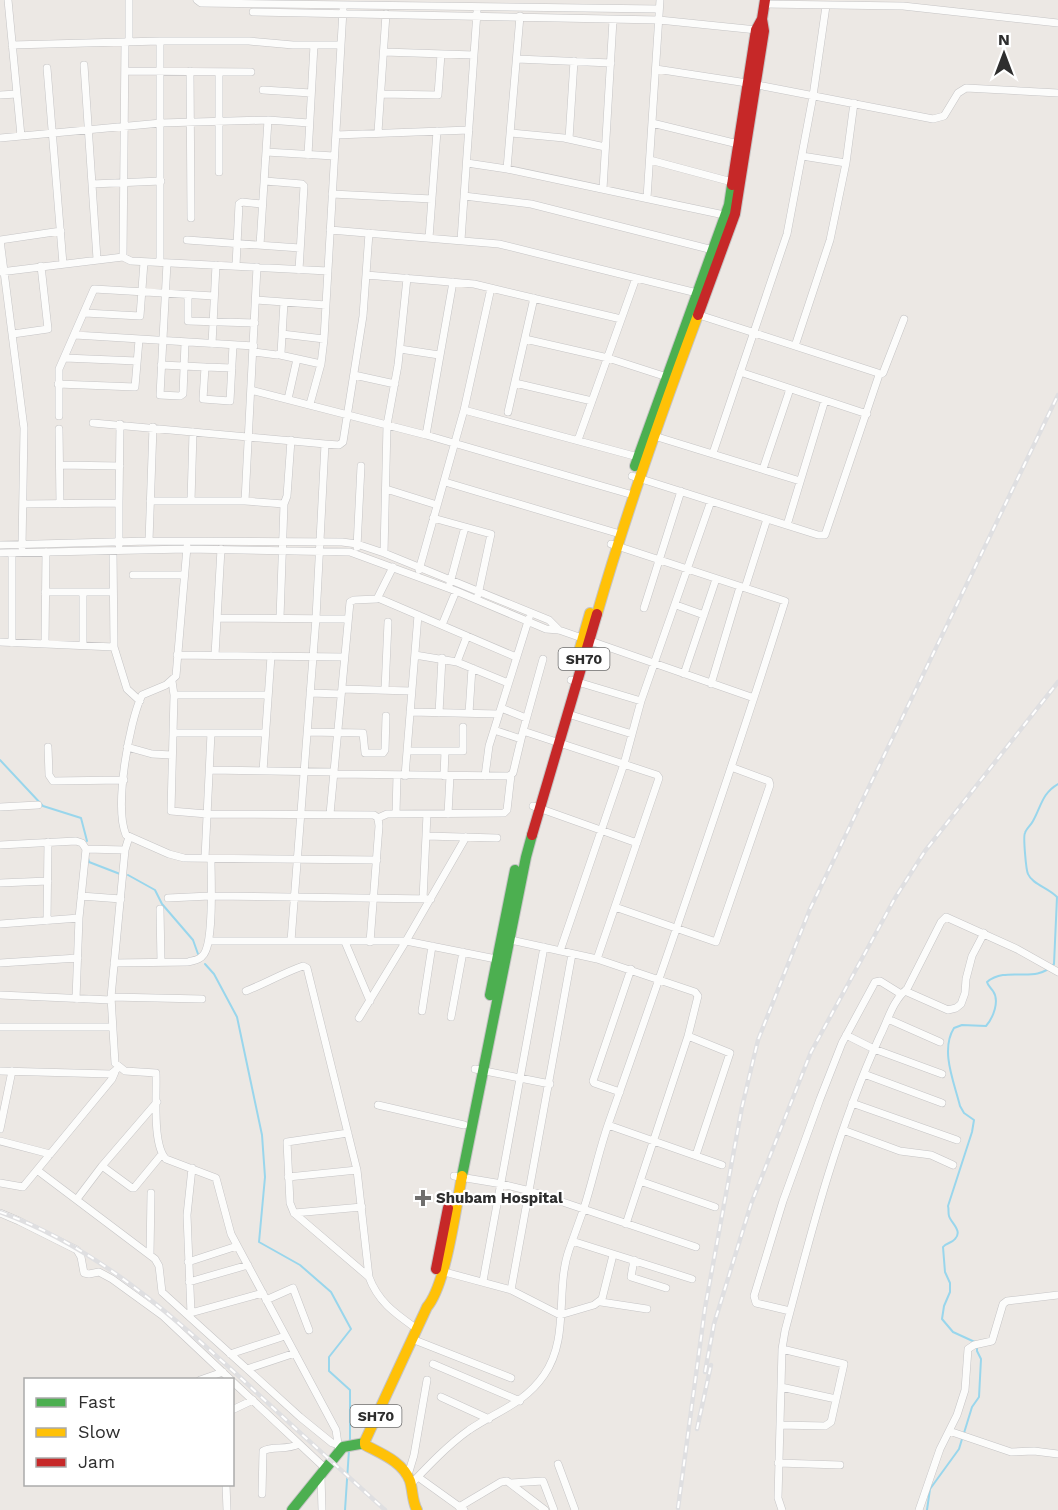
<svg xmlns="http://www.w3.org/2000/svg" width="1058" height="1510" font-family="'Work Sans',sans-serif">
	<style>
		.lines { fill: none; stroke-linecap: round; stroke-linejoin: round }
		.stream { stroke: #99d6ec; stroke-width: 2 }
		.street-casing { stroke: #c5c4c5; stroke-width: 8 }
		.fast-casing { stroke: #c5c4c5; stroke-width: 12 }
		.slow-casing { stroke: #c5c4c5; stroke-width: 12 }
		.jam-casing { stroke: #c5c4c5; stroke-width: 12 }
		.street { stroke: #fcfcfb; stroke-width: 7 }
		.fast { stroke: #4caf50; stroke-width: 10 }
		.slow { stroke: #ffc107; stroke-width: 10 }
		.jam { stroke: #c62828; stroke-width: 10 }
		.rail-casing { stroke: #dfdfe1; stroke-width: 4.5 }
		.rail { stroke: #fff; stroke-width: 2; stroke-dasharray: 7; stroke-linecap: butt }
		.poi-dot { fill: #706f6e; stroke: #fff; stroke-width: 2 }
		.labels { text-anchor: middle; stroke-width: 4.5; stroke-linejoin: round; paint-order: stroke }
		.shield { fill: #fff; stroke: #6d6d6d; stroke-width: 1.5 }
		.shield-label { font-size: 14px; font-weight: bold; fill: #2e2e2e }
		.poi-label { font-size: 15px; font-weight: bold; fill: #2e2e2e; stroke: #fff; text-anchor: start }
	</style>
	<rect width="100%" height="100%" fill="#ece8e4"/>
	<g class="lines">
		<path class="stream" d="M0 760 43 806 81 818 87 841
			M88 858 89 862 120 874
			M128 875 155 890 162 904 193 940 198 954
			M205 964 214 974 237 1017 262 1135 265 1177 259 1242 300 1265 331 1292 351 1329 329 1357V1371L350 1390V1441
			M964 1433 972 1407 979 1397 981 1359 977 1351V1343L953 1332 942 1319 944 1306 950 1292V1283L945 1272 943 1247C946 1243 952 1243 955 1239 963 1231 951 1223 949 1216 948 1213 949 1209 948 1206L972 1132 974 1120 964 1113 960 1106C954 1082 940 1050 954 1028L962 1025 986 1026C993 1018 1000 1001 993 991 991 988 988 986 987 982 1008 965 1035 985 1054 964L1057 897C1049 888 1032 884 1028 874 1026 870 1023 836 1025 833 1026 829 1031 825 1033 821 1041 807 1042 793 1058 784
			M345 1510 349 1450
			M927 1510 930 1489 959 1449 962 1439"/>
		<defs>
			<path id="street" d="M8 0 21 136
				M129 0V42
				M197 0 201 3 659 9
				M764 4 903 6 1058 23
				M253 12 659 20 757 30
				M160 41V262
				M12 45 160 41H249L293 45H341
				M384 52 474 55
				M517 59 611 63
				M84 65 97 259
				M47 68 63 264
				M656 69 747 83 933 119 944 116 958 93 966 88 1058 93
				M125 71 251 72
				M190 71 191 218
				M219 72V172
				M263 90 311 93
				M381 94 438 95 441 54
				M0 95 17 94
				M268 120 309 123
				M652 123 738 144
				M378 132 386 14
				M511 133 564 138 605 147
				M336 135 469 130
				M0 138 161 123 268 120 260 245
				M569 139 574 61
				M266 152 334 156
				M308 155 314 45
				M802 156 846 163
				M650 160 732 182
				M467 163 507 169 729 216
				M507 169 520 16
				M265 181 302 184 304 186 299 270
				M92 184 161 181
				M603 189 613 20
				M332 194 432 199
				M464 196 531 204 713 250
				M647 198 660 0
				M330 230 499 244 697 293
				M429 238 437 131
				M187 240 300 248
				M461 240 477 12
				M123 257 125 42
				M167 263 160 395 180 396 183 394 185 343
				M236 266 239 204 242 202 262 204
				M0 272 123 257 131 261 328 271
				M366 275 474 284 621 319
				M188 295V321L255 323
				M256 300 326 305
				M85 313 140 316 144 262
				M13 334 48 329 41 266
				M282 334 324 339
				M75 335 254 346
				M525 339 608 358 670 378
				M212 344 216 265
				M795 346 830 240 846 163 854 103
				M400 349 439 355
				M254 352 277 355 281 353 284 302
				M280 355 321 364
				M65 358 137 361
				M161 365 205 367 203 399 230 401 233 345
				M205 367 232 368
				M740 372 867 414
				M354 375 395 384
				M879 375 883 373 904 319
				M515 383 592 401
				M58 384 135 387 139 340
				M251 390 426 435 633 495
				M288 399 297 359
				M310 404 321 364 324 339 343 10
				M464 410 638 457
				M508 412 534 298
				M59 416V369L94 289 214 296
				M93 423 325 444 339 445 343 442 363 316 369 233
				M59 429 60 504
				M426 435 453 282
				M651 435 800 481
				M578 440 636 278
				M713 453 787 234 813 96 826 6
				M60 465 120 466
				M763 469 790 389
				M632 476 818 535H825L879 375 878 373 696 314
				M445 482 620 534
				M386 489 437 505
				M150 501H245L284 504 280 618
				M191 501 193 432
				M245 501 257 267
				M119 503V545
				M23 504 119 503 120 424
				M284 504 287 496 291 440
				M433 518 491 534 478 595
				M787 525 825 400
				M149 541 153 427
				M0 545 149 541 342 542 357 544 384 553 549 620 559 630
				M22 547 24 428 0 240 61 231
				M187 547 176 676 166 685 142 695C129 722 114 807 126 835L169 854 184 858 377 860
				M357 547 361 466
				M113 551 114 647
				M0 553 187 549 350 552 456 591 546 629 559 630 754 698
				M12 553V643
				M384 553 387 425 398 365 407 278
				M419 570 464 410 491 288
				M133 575H184
				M450 583 465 527
				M745 588 767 519
				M45 592H113
				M378 598 516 657
				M676 605 704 615
				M644 608 681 491
				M217 618 348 619
				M442 625 456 591
				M0 642 114 647 127 689 140 701
				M45 644 46 552
				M83 645V592
				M177 655 344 657
				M215 655 221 549
				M415 655 457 662 508 683
				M543 659 523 731 657 775 659 778 597 959
				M457 662 467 636
				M684 674 716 579
				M571 680 641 701
				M172 681 174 695 171 811 207 814 374 815 378 818 379 826 370 942
				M711 684 740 587
				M342 689 411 691
				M385 690 388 622
				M310 693 341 694
				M174 695H268
				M501 708 526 718
				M410 712 499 714
				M439 713 442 658
				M469 713 472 668
				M568 714 632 734
				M494 730 521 739
				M308 732 363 733 365 753H383L385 750 386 716
				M173 733H265
				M48 747 49 775 53 781 124 780
				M127 747 152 754 172 755
				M407 751H463V727
				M210 770 334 772
				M263 771 271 656
				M334 774 509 776 513 773 523 731
				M405 776 418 615
				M444 776 445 751
				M485 776 489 746 529 618
				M533 806 637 843
				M0 807 38 805
				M330 814 350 602 354 600 377 599 393 567
				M396 814 397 775
				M448 814 450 776
				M378 818 387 814 504 813 507 810 511 775
				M426 836 497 838
				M129 837 125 850 111 997 115 1063 125 1071 156 1073C157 1094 152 1145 166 1159L216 1178 231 1234 336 1430 339 1451
				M0 845 76 841 82 843 86 849 125 850
				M205 858 211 733
				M0 883 48 881
				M81 896 121 899
				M168 898 210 896 431 899
				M423 899 427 814
				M615 907 716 942 770 785 769 781 731 767
				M160 909 161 962
				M47 921 48 842
				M0 924 79 918
				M506 939 597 959 695 992 698 996 688 1036 626 1224
				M209 941H406L501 960
				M291 941 316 618 325 444
				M345 942 370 1001
				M560 951 624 764 641 701 711 501
				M0 963 78 958
				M114 963 188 962C195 960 200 960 204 954 214 940 211 878 211 859
				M246 991C266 983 283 973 303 966L307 968 357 1170 369 1277C378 1302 396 1314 417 1329
				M905 991 948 1010 956 1008 961 1004 965 993 966 979 972 956 984 933
				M0 995 111 1000
				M111 997 202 999
				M76 999 79 918 86 849
				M422 1011 432 946
				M451 1017 463 952
				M359 1018 406 941 466 837
				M888 1019 940 1042
				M0 1027H111
				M846 1035 874 1049 942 1074
				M688 1036 730 1053 696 1155
				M475 1069 550 1084
				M0 1071 111 1074 117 1069
				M864 1074 942 1103
				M620 1092 594 1083 593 1081 631 969
				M157 1102 102 1166 132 1188H134L162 1154
				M852 1103 957 1140
				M378 1105 464 1125
				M608 1125 722 1165
				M0 1129 12 1071
				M843 1130 900 1151 931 1155 953 1165
				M348 1133 287 1142 290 1203 294 1213 369 1277
				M0 1141 50 1154
				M37 1170 155 1259 159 1266 162 1292 300 1417 332 1443 339 1445
				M454 1176 502 1184 530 1191 696 1247
				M288 1177 357 1170
				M640 1181 715 1207
				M0 1183 23 1187 112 1079 115 1072
				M77 1199 102 1166
				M0 1213 19 1221 77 1250 81 1257 84 1273 89 1274 99 1272 112 1279 163 1316 231 1380
				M294 1213 362 1207
				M572 1241 692 1279
				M150 1255 151 1193
				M634 1260 631 1277 666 1288
				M188 1262 237 1246
				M441 1271 511 1290 572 954
				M483 1281 544 947
				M189 1282 248 1265
				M511 1290 560 1315 594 1305 602 1299 613 1255
				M266 1300 293 1288 309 1330
				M601 1302 647 1309
				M790 1311 756 1303 754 1296 783 1201 820 1099 842 1043 875 982 880 981 901 994
				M191 1313 187 1215 192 1168
				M187 1314 263 1293
				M412 1339 511 1378
				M230 1354 285 1336
				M433 1364 520 1401
				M247 1369 295 1353
				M200 1380 223 1372
				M232 1381 326 1469
				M781 1387 836 1399
				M441 1397 489 1419
				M232 1410 253 1400
				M780 1425 825 1426 831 1422 844 1364 782 1349
				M949 1431 1011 1452 1034 1451 1058 1454
				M778 1463 840 1465
				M558 1464 575 1510
				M408 1475 414 1455 427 1380
				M321 1476 322 1510
				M418 1477 464 1510
				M511 1483 543 1481 554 1510
				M226 1484 227 1510
				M411 1484C429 1465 448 1445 469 1430 497 1411 524 1404 544 1375 570 1338 555 1290 569 1250 574 1236 579 1222 584 1208 593 1180 599 1150 609 1122 670 949 730 776 785 601L611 544
				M262 1494 263 1451C273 1445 286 1451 299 1444
				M459 1507 501 1482 507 1481 545 1510
				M782 1510 778 1498 782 1349 785 1331C811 1232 837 1130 880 1036 888 1020 893 1000 907 989L941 922 946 917 1017 949 1058 972
				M919 1510 940 1449 957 1415 965 1390 968 1349 974 1345 992 1341 1003 1304 1007 1301 1058 1295"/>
			<path id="fast" d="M635 466 729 205 732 185
				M490 995 515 870
				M462 1176 526 857 532 835
				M292 1510 343 1447 365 1443"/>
			<path id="slow" d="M597 614C626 513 661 414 698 315
				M576 662 590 613
				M417 1510C412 1501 413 1491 410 1481 403 1462 382 1454 365 1445V1441L427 1307C446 1285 456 1207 462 1176"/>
			<path id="jam" d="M732 185 756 30 762 19 765 0
				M698 315 735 214 764 31 762 19
				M532 835 597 614
				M436 1269 448 1208"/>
		</defs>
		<use href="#street" class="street-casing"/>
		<use href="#fast" class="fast-casing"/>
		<use href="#slow" class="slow-casing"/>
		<use href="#jam" class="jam-casing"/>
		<use href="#street" class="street"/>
		<use href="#fast" class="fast"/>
		<use href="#slow" class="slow"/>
		<use href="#jam" class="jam"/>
		<defs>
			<path id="rail" d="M0 1212C95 1246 169 1313 243 1380 290 1424 338 1467 385 1510
				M705 1372 714 1324 751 1204 811 1052 895 898 925 851 1058 682
				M697 1429 711 1365
				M678 1508 705 1308 742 1107 758 1040 810 909 1058 395"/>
		</defs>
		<use href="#rail" class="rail-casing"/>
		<use href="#rail" class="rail"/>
	</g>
	<path class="poi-dot" d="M420 1189h6v6h6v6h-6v6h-6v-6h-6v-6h6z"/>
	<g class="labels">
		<g class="shield">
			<rect x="558.5" y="648" width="51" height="22" rx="4.5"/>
			<rect x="350.5" y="1405" width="51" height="22" rx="4.5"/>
		</g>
		<g class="shield-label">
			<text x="584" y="664">SH70</text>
			<text x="376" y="1421">SH70</text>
		</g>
		<g class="poi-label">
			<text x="436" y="1203">Shubam Hospital</text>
		</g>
	</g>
	<rect x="24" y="1378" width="210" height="108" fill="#ffffff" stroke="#ababab" stroke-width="1.5"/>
	<rect x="36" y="1398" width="30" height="9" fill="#4caf50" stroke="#ababab" stroke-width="1.5"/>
	<text x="78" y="1408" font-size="18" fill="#2e2e2e">Fast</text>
	<rect x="36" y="1428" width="30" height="9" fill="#ffc107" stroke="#ababab" stroke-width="1.5"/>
	<text x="78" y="1438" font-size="18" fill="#2e2e2e">Slow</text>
	<rect x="36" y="1458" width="30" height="9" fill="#c62828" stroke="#ababab" stroke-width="1.5"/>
	<text x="78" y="1468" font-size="18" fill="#2e2e2e">Jam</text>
	<g transform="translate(1004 54)" stroke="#ffffff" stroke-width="4.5" paint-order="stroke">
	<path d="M0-4.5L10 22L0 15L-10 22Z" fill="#2e2e2e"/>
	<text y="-9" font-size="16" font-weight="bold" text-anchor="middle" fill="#2e2e2e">N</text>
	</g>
</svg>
